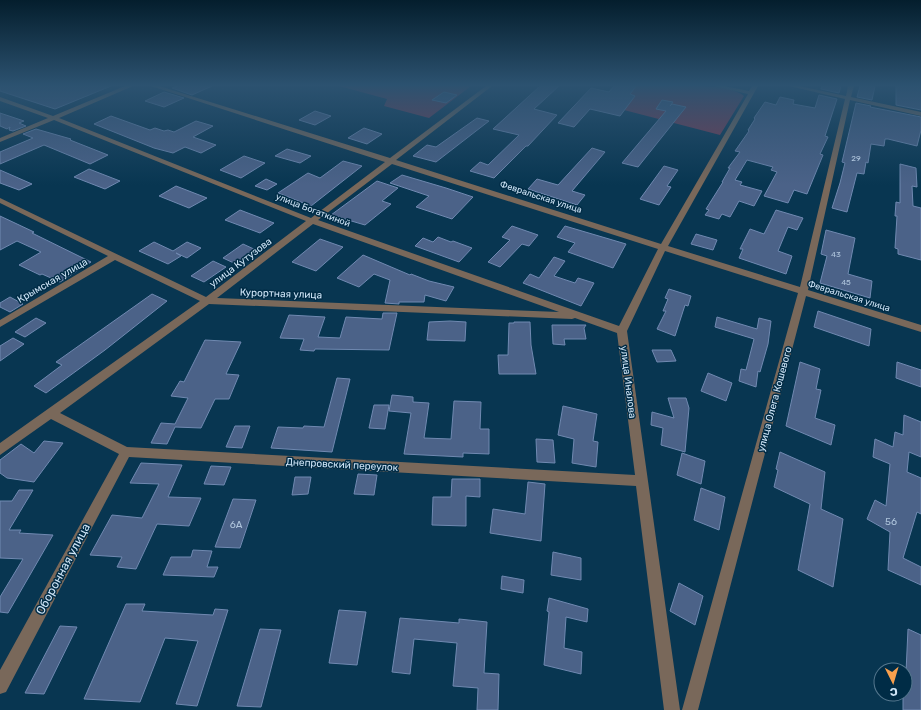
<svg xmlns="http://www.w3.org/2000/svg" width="921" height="710" font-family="Rubik,sans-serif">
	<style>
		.green { fill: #7d3c51 }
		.building { fill: #4b6288; stroke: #7089b1 }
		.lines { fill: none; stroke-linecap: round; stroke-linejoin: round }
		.minor { fill: #79685a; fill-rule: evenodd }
		.labels { text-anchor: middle; stroke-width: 3; stroke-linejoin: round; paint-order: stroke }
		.number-label { font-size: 8px; fill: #afc5dc }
		.far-street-label { font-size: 9px; fill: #d0e6f8; stroke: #002c46 }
		.street-label { font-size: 10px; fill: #d0e6f8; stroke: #002c46 }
		.near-number-label { font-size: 10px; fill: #afc5dc }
		.near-street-label { font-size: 12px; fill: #d0e6f8; stroke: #002c46 }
	</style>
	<rect width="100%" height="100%" fill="#083651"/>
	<path class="green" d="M339 86H471L429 118 384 106 387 99Z
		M630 86C653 86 729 81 744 96L720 135 624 110 615 103Z"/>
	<path class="building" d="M0 86H111L55 109 0 91Z
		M178 86H212L192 95 172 88Z
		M540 86H559L534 109 557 115 528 146H526L494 178 470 171 480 162 488 165 519 135 493 129Z
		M614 86H636L630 94 635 96 620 116 590 109 574 127 558 123 591 88 609 92Z
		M822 86H841L839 93 821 89Z
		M860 86H875L872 100 857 97Z
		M896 86H921V110L896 105Z
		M164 92 184 98 164 107 145 101Z
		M444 92 457 95 446 103 432 100Z
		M819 95 837 99 825 136 828 137 820 154 823 155 807 194 794 190 788 203 764 196 777 172 771 170 773 167 747 160 735 180 742 182 740 185 762 191 754 206 739 201 730 217 722 214 719 219 705 215 709 210 706 209 723 182H722L730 168H728L740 152 735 151 749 131 748 130 755 119 754 118 765 102 776 105 780 97 794 100 793 104 815 108Z
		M662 100 673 102 670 106 672 104 686 107 638 167 622 163 666 111 656 109Z
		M856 103 871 106 870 107 921 117V130L917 146 888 139H885L884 146 871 144 868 163 866 162 864 174 857 173 847 212 832 208 840 183 845 163 842 162Z
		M315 111 331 116 315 125 299 120Z
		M0 113 24 121 19 123 26 126 13 131 9 130 10 127 7 129 0 126Z
		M111 116 150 130 155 128 164 131 168 130 174 132 196 121 213 126 193 137 216 145 201 153 185 147 173 153 154 148 94 124Z
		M477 118 489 121 436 162 413 156 427 145 436 147Z
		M364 128 382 134 367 144 348 138Z
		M36 129 71 139 70 140 108 155 90 164 44 145 0 164V152L33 138 23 134Z
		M592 148 605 152 572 191 585 195 577 205 528 189 537 179 558 185Z
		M287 149 311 156 300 163 275 156Z
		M244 156 265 163 241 178 220 170Z
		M343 161 362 166 311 206 278 193 308 173 320 178Z
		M900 164 916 168 917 187 912 186 913 206 921 208V260L898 254V249L895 248 897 216H895L896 202 900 203Z
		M664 166 678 170 667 186 671 187 659 205 640 199Z
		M89 169 120 181 105 189 74 177Z
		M0 170 32 184 19 190 0 183Z
		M402 175 446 188 473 197 452 219 416 207 429 196 390 183Z
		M266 179 277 184 267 190 255 186Z
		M377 181 398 188 382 201 391 204 365 225 331 215Z
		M176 186 207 198 189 208 159 196Z
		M240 210 274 223 260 233 225 220Z
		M776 210 803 218 797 230 788 227 778 251 792 256 786 274 739 258 743 249H740L750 229 764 234Z
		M0 216 34 232 32 233 91 262 60 282 42 274 40 275 19 265 41 252 17 241 0 250Z
		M512 226 538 235 529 246 522 244 500 267 488 262 510 240 502 237Z
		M565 226 626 244 613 268 568 252 575 243 557 237Z
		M826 230 855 238 848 274 872 281 870 298 820 283 827 256 821 254Z
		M696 234 717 240 713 250 691 244Z
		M438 237 451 242 453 241 472 248 459 262 415 246 423 238 433 242Z
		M320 239 343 247 316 271 292 262Z
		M154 242 173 251 187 242 201 248 187 258 176 253 181 256 168 264 139 251Z
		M243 244 256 250 236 264 223 258Z
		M363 255 410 275 411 274 429 281 454 287 446 301 425 295 424 302H399V304L385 303 390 280 374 274 359 287 337 278Z
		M554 257 565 261 554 276 575 283 578 278 594 283 581 306 523 283 530 274 539 278Z
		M213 261 226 267 204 282 191 276Z
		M669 289 691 296 688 306 685 305 675 336 657 329 666 311H663L668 299 665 298Z
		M152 294 167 301 105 350 46 393 34 386 62 365 56 362Z
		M10 297 23 304 10 312 0 307V303Z
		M818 311 871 329 869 346 814 327Z
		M383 313H397L389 350 315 349 314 351 300 350 304 339 280 338 289 315 325 317 318 337 340 338 346 317 382 319Z
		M717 317 757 329 759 318 771 321 768 344 760 372 758 371 756 387 739 381 741 369 746 370 754 339 715 327Z
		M36 318 46 323 25 337 15 332Z
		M450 321 466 322 465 341 427 340 429 322Z
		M514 322H530L531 345 536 374H499L498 355H508L509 323H514Z
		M552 325H586L584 328 586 339H564L565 345 553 344Z
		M13 338 24 344 0 361V346Z
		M205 340 241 342 226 374 239 375 229 399H215L201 428 175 427 167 444 151 443 161 423 175 424 188 398 171 396 180 381 184 382Z
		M652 350H671L676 361 657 362Z
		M800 362 820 369 816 389 821 390 815 418 835 425 831 445 786 426Z
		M897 362 921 370V387L896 378Z
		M708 373 732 383 726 401 701 391Z
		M337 378 350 379 332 452 271 448 278 427 303 428 304 426 324 427Z
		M392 395 413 397V402L429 403 424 438 451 439 454 401 481 402 480 429H489V454L463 453V457L404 454 411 413 389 411Z
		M668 398H686L689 408 685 452 661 445 663 428 651 425 652 412 674 418Z
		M374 405H389L385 429 369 428Z
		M563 406 597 414 593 441 598 442 596 467 572 463 574 439 558 435Z
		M904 415 921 422V457L909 452 907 472 921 478V514L917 512 903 558 921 567V585L888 570 890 532 867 519 875 500 886 506 890 464 873 457 875 439 893 447 895 432 903 435Z
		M235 426H250L242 448 226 447Z
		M536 439 553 440 555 463 537 462Z
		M44 441 63 443 34 482 7 478 0 473V460L21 444 34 453Z
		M780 452 825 472 821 509 843 519 833 587 798 570 810 504 774 487 778 470 776 469Z
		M682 453 705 461 701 484 677 475Z
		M141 463 182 465 168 497 201 498 189 526 157 524 136 569 117 567 122 557 90 555 112 515 142 518 159 484 130 483Z
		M211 466 231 467 224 485 204 484Z
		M358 474 377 475 374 495 354 494Z
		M295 477H311L308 494 292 495Z
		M452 479H480V497L466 496V526L432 525 433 497H451Z
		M528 482 545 484 541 541 490 533 493 509 525 514Z
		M701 488 725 497 719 530 694 520Z
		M19 490H33L9 530H21L19 533 53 535 8 613 0 612V597L23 559 0 558V501H12Z
		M233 499 256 500 240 548 215 547Z
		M193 550 212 551 207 567H218L214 577 163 575 171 557H191Z
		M553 552 581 558V580L551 575Z
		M502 576 524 580 523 593 501 589Z
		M679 583 703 596 695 625 670 611Z
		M549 598 588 609 587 622 566 617 564 648 582 652 581 674 544 665 549 612 547 611Z
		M126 604H145L142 611 213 615 215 609 228 610 197 706 176 704 198 641 165 638 140 702 84 699Z
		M339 610 366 612 357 665 329 663Z
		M400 618 459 623V619L487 622 484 673 499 674 498 710H477L478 688 453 686 457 643 414 639 410 674 392 672Z
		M60 626 77 627 44 694 25 693Z
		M260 629 281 630 261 707 237 706Z
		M908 629 921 635V710H903V694H905Z"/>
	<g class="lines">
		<path class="minor" d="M125 86H133L59 118 311 218 385 162 151 86H159L390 158 486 86H492L396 160 661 244 748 94 713 86H724L749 91 752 86H758L668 246 800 287 845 99 789 86H799L846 96 848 86H854L851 97 921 112V116L850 100 808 290 921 325V332L806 296 698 710H682L798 293 665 251 627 331 680 710H664L636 486 129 457 6 692 0 694V670L119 454 51 419 0 455V443L200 301 115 260 0 327V320L108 256 0 203V198L206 297 306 221 54 120 0 142V138L48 118 0 101V97L53 116ZM392 164 658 249 619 326 318 220ZM313 224 559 312 217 298ZM209 304 572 319 575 318 617 333 635 475 127 447 60 413Z"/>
	</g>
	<linearGradient id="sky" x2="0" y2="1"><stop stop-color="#041e2d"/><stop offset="0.46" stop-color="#2c5270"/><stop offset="1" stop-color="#2c5270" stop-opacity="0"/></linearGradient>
	<rect width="921" height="185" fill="url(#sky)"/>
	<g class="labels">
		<g class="number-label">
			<text x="856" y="161">29</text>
			<text x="836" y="257">43</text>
			<text x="846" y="285">45</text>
		</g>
		<g class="far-street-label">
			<text transform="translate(541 197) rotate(18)" y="3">Февральская улица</text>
			<text transform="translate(313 210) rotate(21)" y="3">улица Богаткиной</text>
			<text transform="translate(849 296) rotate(17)" y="3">Февральская улица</text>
		</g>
		<g class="street-label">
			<text transform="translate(240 262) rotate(-37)" y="4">улица Кутузова</text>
			<text transform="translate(52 280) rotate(-30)" y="4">Крымская улица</text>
			<text transform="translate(281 293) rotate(2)" y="4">Курортная улица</text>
			<text transform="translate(629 382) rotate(83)" y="4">улица Иналова</text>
			<text transform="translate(774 399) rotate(-75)" y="4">улица Олега Кошевого</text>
			<text transform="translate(342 464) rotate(3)" y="4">Днепровский переулок</text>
		</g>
		<g class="near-number-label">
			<text x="891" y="525">56</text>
			<text x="236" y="528">6А</text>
		</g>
		<g class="near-street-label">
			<text transform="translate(63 569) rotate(-62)" y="4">Оборонная улица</text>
		</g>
	</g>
	<g transform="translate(893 682) rotate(175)"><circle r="19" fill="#002c46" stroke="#53768d"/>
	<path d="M0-3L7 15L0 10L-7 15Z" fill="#f9a04d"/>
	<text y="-6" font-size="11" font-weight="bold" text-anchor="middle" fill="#d0e6f8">С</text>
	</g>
</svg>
